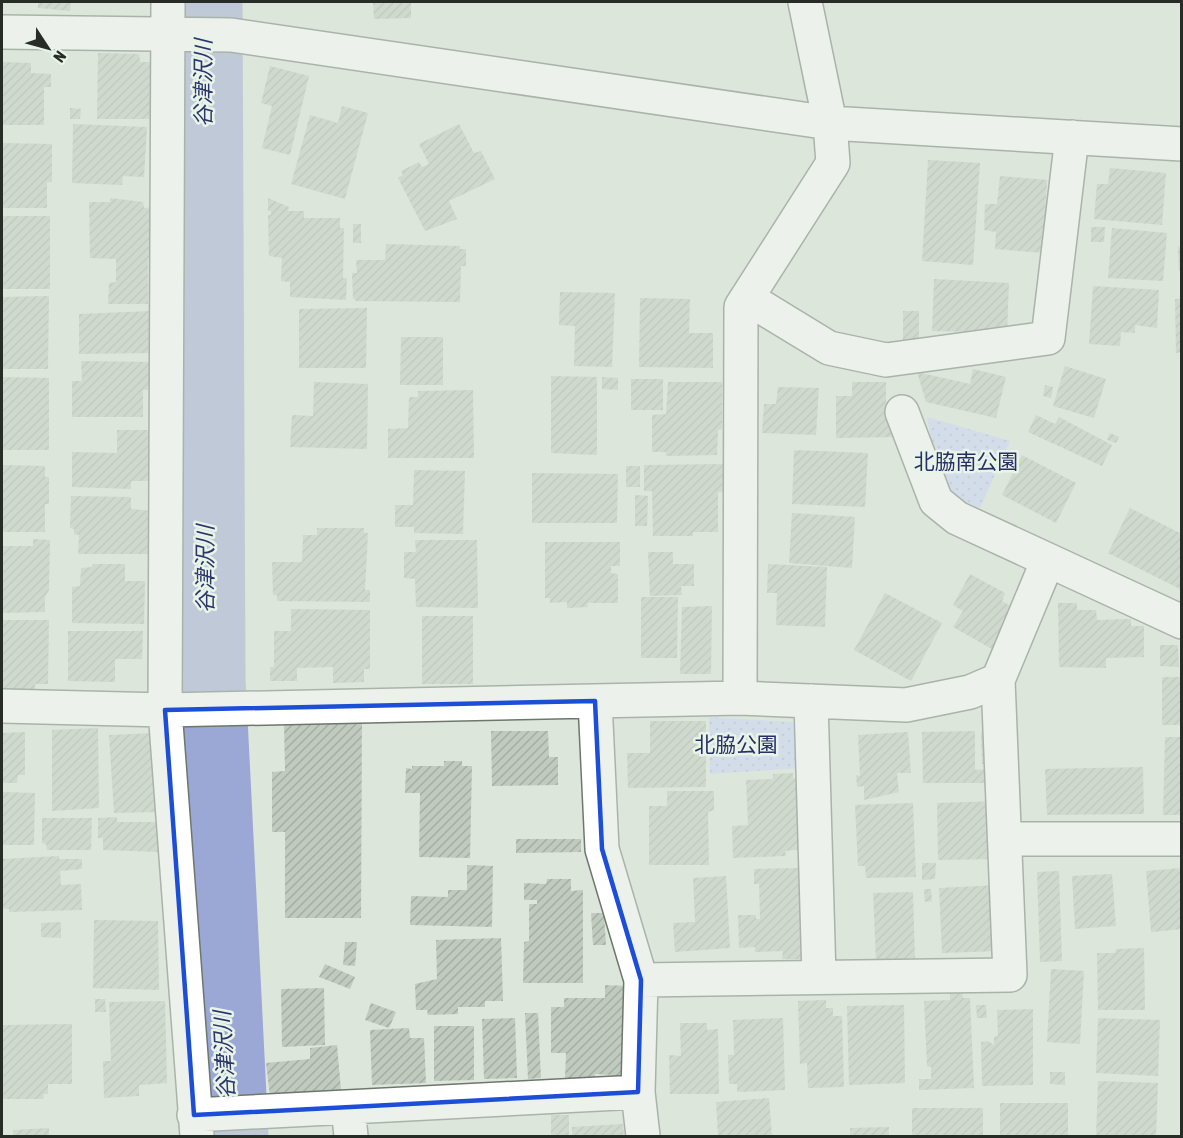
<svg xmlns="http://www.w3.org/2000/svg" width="1183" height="1138" font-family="'Asap Condensed','Noto Sans JP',sans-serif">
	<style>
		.park { fill: url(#park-dots) }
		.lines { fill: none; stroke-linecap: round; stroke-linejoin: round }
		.river { stroke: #9ba7d4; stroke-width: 81 }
		.building { fill: url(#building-hatch) }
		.street-casing { stroke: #6e776d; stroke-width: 36 }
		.street { stroke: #fff; stroke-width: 33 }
		.marked { fill: none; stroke: #1d4ed8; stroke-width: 4.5; stroke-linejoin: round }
		.labels { text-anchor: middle; stroke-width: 5; stroke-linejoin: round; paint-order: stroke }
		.park-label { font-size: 21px; fill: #262f66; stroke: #e9f4e8 }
		.water-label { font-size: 22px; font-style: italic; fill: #2c366e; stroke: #e9f4e8 }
	</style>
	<defs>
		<pattern id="park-dots" width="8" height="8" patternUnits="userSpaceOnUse" patternTransform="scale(1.5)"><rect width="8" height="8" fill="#c7d3fd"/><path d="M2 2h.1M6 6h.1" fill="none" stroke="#abb5d9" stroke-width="1.8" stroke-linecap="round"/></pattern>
		<pattern id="building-hatch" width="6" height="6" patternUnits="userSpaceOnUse" patternTransform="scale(1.5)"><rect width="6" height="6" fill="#c0cabf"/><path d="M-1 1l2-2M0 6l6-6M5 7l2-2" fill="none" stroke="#a5aea4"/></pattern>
	</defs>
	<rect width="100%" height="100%" fill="#dce6db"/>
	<path class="park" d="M927 417 1010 441 980 508 951 497 938 480Z
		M709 717 792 722 802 732V768L710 774Z"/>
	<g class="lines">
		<path class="river" d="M202 2 205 679 228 1136"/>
	</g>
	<path class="building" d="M38 2H71L70 11 38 8Z
		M373 2H411V18L374 19Z
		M98 53 139 54 140 62H153V119H97Z
		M2 62 31 63V73L51 74V87H44V125H2Z
		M270 66 309 76 290 155 262 148 272 106 261 103Z
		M342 106 368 113 345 199 291 184 310 115 338 123Z
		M70 108 81 109 80 119H70Z
		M73 124 147 127 144 177 123 176 122 185 72 183Z
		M459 124 474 153 481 151 495 179 449 201 457 219 425 231 398 178 403 175 401 171 419 162 422 167 429 164 419 144Z
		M2 143 52 144V182H47V208H2Z
		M928 160 980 163 973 265 922 261Z
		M1110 168 1166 173 1162 225 1094 219 1097 184H1108Z
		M1000 176 1047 180 1043 253 995 249 996 232 984 230 985 204H997Z
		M110 198 143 202 144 208 155 207V258H148V304H108L109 283 116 282V259L90 258 89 202H110Z
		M268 198 289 207 288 211H304V218H340V228H344L343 278H347L346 300 290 297V282L281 281 282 258 269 256 268 215H271V211H268Z
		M2 216H50V289H2Z
		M353 224H361V243H353Z
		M1091 227H1105L1104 242H1091Z
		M1112 228 1167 233 1163 281 1108 278Z
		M386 244 460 246V249H466V266H461L460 302 356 301 353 298 352 273H357L356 260H385Z
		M1182 246V271L1179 270 1178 247Z
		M934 279 1009 283 1007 333 932 331Z
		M1093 286 1159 290 1157 328 1135 325V333L1121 332 1120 346 1089 344Z
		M560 292 615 293 612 367 574 366 575 326 559 325Z
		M49 296 48 369H2V297Z
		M640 298 690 299 689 333H713V368L639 367Z
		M1175 299H1182V352L1176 353Z
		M367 308 366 368H299V309Z
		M151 311 152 353 79 354V314Z
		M903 311H919V343H903Z
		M401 337H443V385H400Z
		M81 361 153 362V390H143V417H72V381H82Z
		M1065 366 1106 379 1094 418 1053 406Z
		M973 369 1006 377 996 418 926 402 917 372 970 384Z
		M551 376 597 377V455L551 453Z
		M2 377 49 378V450H2Z
		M602 377 618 378V390L602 389Z
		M631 379H663V410H631Z
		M314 382 368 384 367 449 290 447 292 415 313 416Z
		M668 382H722V429L718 430 717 455 666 456V452H652V415L666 414Z
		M852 382H886V410H896V437L836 438V396H852Z
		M1045 385 1053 387 1051 398 1043 396Z
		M778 387 819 388 816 435 762 433 764 404H776Z
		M473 390 474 458H388V429L408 428 409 397H418V391Z
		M1036 415 1055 424 1059 417 1112 445 1102 466 1028 432Z
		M117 430H153L152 469H149V481H131V489L72 487V452L117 453Z
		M1110 433 1119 437 1116 443 1107 440Z
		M794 450 868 453 865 507 792 504Z
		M1022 455 1076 483 1056 523 1002 495Z
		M725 464 726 492H718V532H693V536H653L652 491H644V465Z
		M3 465 45 466V477H49V504H45V532H4L2 529Z
		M626 466H640V487H626Z
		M414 470 465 471 463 534 414 533V527H395V505H413Z
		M532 473 618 474 617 523H532Z
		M635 495 648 496 647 526H635Z
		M71 496 131 497V509L152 511 151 554H78L79 535 74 534V529L70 528Z
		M1130 508 1182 534V590L1108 553Z
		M792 513 855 517 852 568 789 563Z
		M317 528H364V533H368L365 590H370V602L277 601V595H273L272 562H302L303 535H317Z
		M33 539 50 540 49 590 45 597V612L2 613V546H33Z
		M415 540H477L478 608 416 607 415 579 404 578V552H416Z
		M545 542H620V566H611V573L618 574V603H587L588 607 567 608V602L550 603V598H545Z
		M648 552H673V564H694V586H681L682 595 650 596Z
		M93 564H125V581H145L144 624 72 623V587L80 586 81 568 92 567Z
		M768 564 827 567 825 627 776 625 777 593H767Z
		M970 574 1005 593 1002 601 1023 613 999 653 953 627 963 611 953 605Z
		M885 593 942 623 911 681 854 650Z
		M641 597H678L677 658H641Z
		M1058 603H1077V610H1096L1097 620 1131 619V626H1144V657L1106 658V668L1059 667Z
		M712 606 711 674H680L682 607Z
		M291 609 370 610V669H364V682L333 683V667L297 668V681H270V667H274V631H291Z
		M422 616H473V684H422Z
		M2 620H49L48 684H35V689H2Z
		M68 631H143L142 659H115V682L68 681Z
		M1160 645H1178L1179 667 1160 666Z
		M1162 677H1182V725H1162Z
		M650 721H706V787L628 788 627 753H650Z
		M362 722 361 918H285V832H272V772L285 771 284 723Z
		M98 728 99 808 52 811V730Z
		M491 731H548L549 757H558V785L492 786Z
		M975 731V770L987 769V783H923L922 732Z
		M981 731H992L993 764H982Z
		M25 732V775H18L17 783H2V733Z
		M908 732 911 773H897L899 792 864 800V786L857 787 856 775 860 776 858 735Z
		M154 733 161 812 114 813 109 735Z
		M1165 737H1182V815H1163Z
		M444 761H462V766H472L470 858 419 857 420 793H405L406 768 412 769V766H444Z
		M1143 767 1144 814 1047 815 1045 769Z
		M793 773V778L797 779 805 849 785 851 786 856 733 858 732 826 748 825 746 780 773 779V774Z
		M667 791H714V810L708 812 709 865H649V806H667Z
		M2 792 35 793 34 845H2Z
		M998 801 1000 859 938 860 937 803Z
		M913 803 916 877 866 878 865 866H858L855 805Z
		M117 817V822H161L162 846H158L159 852 103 850V838H98V818Z
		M42 818H92L91 850H47L46 844 42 843Z
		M516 839H581V852L516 853Z
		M59 856V859H82V869L60 871 61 885 81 884 82 910 9 912V909H2V859Z
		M922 863H936L935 879 922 880Z
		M467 865 493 866 492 927 410 925 411 896 448 897V890H467Z
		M801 868 806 929H801V959H782L783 951 755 952V947L739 948 738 915H756V919H760L759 884H754V869Z
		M1182 868V929L1151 932 1146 871Z
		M1059 871 1062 961 1040 962 1037 872Z
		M1112 874 1116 926 1075 929 1072 876Z
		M726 876 730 948 675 952 673 923 695 922 693 878Z
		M547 879H571V891L583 890V983H523L524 942 529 941V904H537V900H524V883L546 884Z
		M997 885 1000 951 942 953 939 888Z
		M924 889H931L932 901 925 902Z
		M913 892 915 958 876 961 873 893Z
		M591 913H604L606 945H593Z
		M94 920 158 921 159 990 93 988Z
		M61 922V938L41 937V923Z
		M501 938 503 1001H485V1007H458V1014L428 1015 427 1010H416L415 984 437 979 436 940Z
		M345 942H357L355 966 343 965Z
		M1144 948 1145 1010H1098L1097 953H1115L1116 949Z
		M325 964 355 977 350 989 319 977Z
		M1051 969 1084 971 1080 1044 1047 1042Z
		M605 985 627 986 626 1013H623V1059L627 1076 595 1074V1080L565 1078 566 1053H551V1007H564V998H605Z
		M324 988 325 1045 282 1047 281 989Z
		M962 992 963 998H970L974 1088 919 1090V1079H931V1067L927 1066 924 1001 950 1000V993Z
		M95 999H105L106 1012H95Z
		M826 1000V1008H833V1016H842L844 1087 808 1088 807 1063 800 1064 798 1001Z
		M165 1001 167 1083 139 1085V1096L104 1098 103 1061H111L109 1002Z
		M371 1003 396 1012 389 1028 365 1020Z
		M904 1005 905 1083 849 1085 847 1006Z
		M976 1005H986L987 1018H977Z
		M1033 1009V1085L982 1086 981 1042 988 1041 994 1045V1037L998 1036 997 1010Z
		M525 1013H538L541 1078 528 1079Z
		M515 1018 517 1078 484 1079 482 1019Z
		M783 1018 785 1090 737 1092V1084H729L728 1055H734L733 1020Z
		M1098 1018 1160 1020 1158 1076 1096 1073Z
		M680 1023H707V1030L718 1029 719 1094H670L669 1055 681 1056Z
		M72 1024V1084H48V1094H44L43 1099H2V1025Z
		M434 1026H474V1080L434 1081Z
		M409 1028 410 1038H424L426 1083 372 1085 370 1030Z
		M337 1045 341 1090 270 1096 266 1063 310 1059V1048Z
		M1050 1072H1065V1085L1050 1084Z
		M1098 1081 1158 1083 1156 1136H1096Z
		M769 1098 772 1136H718L716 1102Z
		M1000 1103H1068V1136L1000 1135Z
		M912 1108H983V1136H912Z
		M551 1115H569V1136H551Z
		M623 1124 624 1136H572V1127Z
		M889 1127V1136H850V1128Z
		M49 1128V1136H13V1130Z"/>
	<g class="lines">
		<defs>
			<path id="street" d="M168 2 165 710 197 1136
				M2 32 231 35 830 123 1182 144
				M747 298 829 348 886 360 1048 338 1072 137
				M902 412 936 501 957 518 1182 622
				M740 698 741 307 833 163 830 123 805 2
				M595 701 602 849 641 980 638 1092 643 1136
				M811 701 819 977
				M2 706 165 710 740 698 906 705 970 692 998 680 1048 560
				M1005 839H1182
				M641 980 1010 975 998 680
				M348 1107 351 1136
				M194 1115 638 1092"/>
		</defs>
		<use href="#street" class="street-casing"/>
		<use href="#street" class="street"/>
	</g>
	<path d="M0 0H1183V1138H0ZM595 701 602 849 641 980 638 1092 194 1115 165 710Z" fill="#dce6db" fill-opacity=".55" fill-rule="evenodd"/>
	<path class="marked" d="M595 701 602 849 641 980 638 1092 194 1115 165 710Z"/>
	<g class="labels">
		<g class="park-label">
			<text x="966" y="469">北脇南公園</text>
			<text x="736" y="752">北脇公園</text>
		</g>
		<g class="water-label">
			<text transform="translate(203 83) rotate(-90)" y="8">谷津沢川</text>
			<text transform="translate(205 569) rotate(-90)" y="8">谷津沢川</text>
			<text transform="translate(224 1055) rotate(-93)" y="8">谷津沢川</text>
		</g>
	</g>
	<rect width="1183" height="1138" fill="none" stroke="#282c27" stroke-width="6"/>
	<g transform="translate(48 48) rotate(126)" stroke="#e9f4e8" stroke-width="4.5" paint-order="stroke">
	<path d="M0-4.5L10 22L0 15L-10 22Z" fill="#282c27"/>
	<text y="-9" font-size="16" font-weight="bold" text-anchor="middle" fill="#282c27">N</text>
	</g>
</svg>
